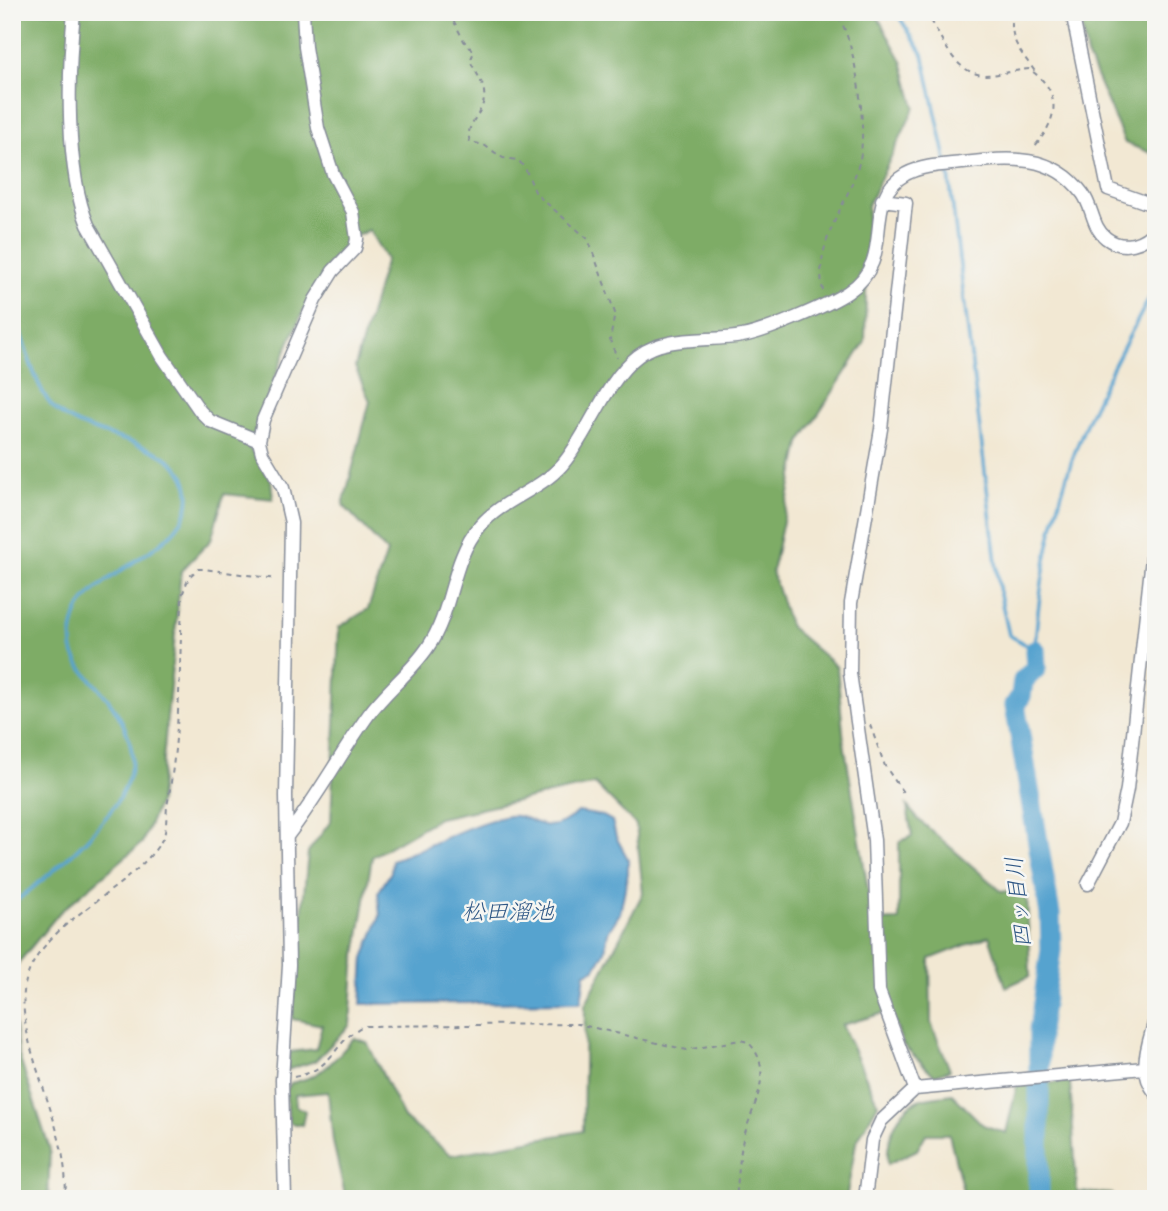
<svg xmlns="http://www.w3.org/2000/svg" width="1168" height="1211" font-family="Mynerve,'Klee One',sans-serif">
	<style>
		.forest { fill: #7eac66; stroke: #4c6e62; stroke-width: 2 }
		.water { fill: #56a3cf; stroke: #386996; stroke-width: 2 }
		.lines { fill: none; stroke-linecap: round; stroke-linejoin: round }
		.stream { stroke: #56a3cf; stroke-width: 3.5 }
		.river { stroke: #56a3cf; stroke-width: 21 }
		.minor-casing { stroke: #868c98; stroke-width: 15 }
		.path { stroke: #868c98; stroke-width: 2; stroke-dasharray: 5 5; stroke-linecap: butt }
		.minor { stroke: #fff; stroke-width: 12 }
		.labels { text-anchor: middle; stroke-width: 5; stroke-linejoin: round; paint-order: stroke }
		.water-label { font-size: 23px; font-style: italic; fill: #305886; stroke: #f6f6f2 }
	</style>
	<rect width="100%" height="100%" fill="#f6f6f2"/>
	<filter id="ink" filterUnits="userSpaceOnUse"><feTurbulence type="fractalNoise" baseFrequency=".0143" numOctaves="2"/><feDisplacementMap in="SourceGraphic" scale="14" xChannelSelector="R" yChannelSelector="G"/><feConvolveMatrix kernelMatrix="1 2 1 2 8 2 1 2 1" color-interpolation-filters="sRGB"/></filter>
	<filter id="wash" filterUnits="userSpaceOnUse"><feTurbulence type="fractalNoise" baseFrequency=".00686" numOctaves="4" result="noise"/><feDisplacementMap in="SourceGraphic" scale="28" xChannelSelector="R" yChannelSelector="G"/><feGaussianBlur stdDeviation="1.57" result="paint"/><feColorMatrix in="noise" values="0 0 0 0 0 0 0 0 0 0 0 0 0 0 0 0 0 1.4 0 .05"/><feComposite in="paint" operator="in"/></filter>
	<g filter="url(#wash)">
		<rect width="100%" height="100%" fill="#f2e8d3"/>
		<path class="forest" d="M12 12H875L902 61 915 107 868 205 865 342 800 443 772 572 790 627 837 667 844 742 873 921 899 920V842L912 836 907 806 919 820 1001 891 1027 894 1030 976 1006 987 989 936 930 959 931 1023 950 1070 934 1075 903 1045 891 1011 842 1025 878 1104 856 1143 846 1199H346L333 1142 328 1092 295 1095 296 1106 305 1111 302 1125 289 1123 286 1091 291 1083C324 1076 332 1062 354 1038L367 1042 404 1118 451 1155 583 1131 585 1005 643 893 636 825 595 784 439 818 372 857 354 967 350 1025 315 1061 287 1070 290 1052 316 1049 322 1025 292 1019 308 852 331 821 339 627 368 609 387 552 343 505 370 401 355 367 386 259 369 230C363 233 355 236 350 240 312 270 266 399 249 447L271 480 273 499 224 494 211 540 181 571 159 802 142 843 59 913 12 971Z
			M1079 12H1156V155L1125 143 1087 55Z
			M12 1000 18 1053 50 1150 48 1199H12Z
			M1070 1082 1077 1192 1112 1194 1113 1199H965L949 1134H926L917 1150 888 1164C886 1141 895 1112 918 1100 927 1096 942 1096 952 1094L983 1125 1006 1133 1017 1085Z"/>
		<path class="water" d="M578 812 603 816 612 821 616 837 628 859V873L620 913 608 932 605 951 595 969 585 973 581 1002 361 1004 364 958 380 916 378 893 391 872 392 860C430 847 464 826 503 817 535 809 540 844 578 812Z"/>
		<g class="lines">
			<path class="stream" d="M896 12 923 54 946 160
				M948 167 1000 595 1009 635 1035 650C1038 585 1052 521 1072 460 1093 399 1127 342 1156 285
				M12 307C22 334 33 382 51 405 81 441 169 436 186 481 208 546 93 566 76 616 62 660 84 668 107 698 119 714 131 736 132 756 134 809 50 875 12 904
				M12 1164V1167"/>
			<path class="river" d="M1035 650 1036 668 1023 681 1021 696 1015 705 1050 914 1051 950 1039 1031V1199"/>
		</g>
	</g>
	<g filter="url(#ink)">
		<g class="lines">
			<defs>
				<path id="minor" d="M74 12C68 72 65 170 88 225L162 356 200 411 210 421 259 441
					M1072 12 1108 189 1156 206
					M882 200 906 203 881 429 851 603 850 673 874 840 879 991 915 1089
					M288 835C318 796 341 753 369 714 387 690 412 671 428 647 454 609 450 561 480 526 503 499 539 491 562 465 589 434 605 381 638 356 665 335 710 342 742 336 765 332 829 305 848 292 900 257 858 201 906 174 924 165 943 165 962 163 1007 158 1052 152 1083 194 1093 208 1092 227 1106 238 1123 251 1144 244 1156 229
					M1088 884 1120 823 1127 789 1156 521
					M1156 1016C1149 1045 1136 1068 1156 1094
					M285 1199 282 1080 289 965 286 796 291 523 283 488 262 453 259 441 263 420 315 300 333 271 355 248 357 239 353 212 333 174 318 128 305 47 303 12
					M865 1199 872 1140 881 1121 915 1089 1144 1068"/>
			</defs>
			<use href="#minor" class="minor-casing"/>
			<path class="path" d="M449 12 464 41 474 52 470 61C476 73 486 85 484 99 482 116 464 124 470 142L484 145 503 158 518 160 525 168 536 194 588 239 615 313 610 340 617 358
				M926 12C941 34 952 74 985 75 1000 75 1014 70 1029 69 1063 92 1059 119 1033 148
				M1013 12C1008 41 1021 52 1037 74
				M823 291C813 239 849 206 860 159 867 123 856 42 836 12
				M870 725 885 766 904 794
				M294 1077C335 1069 332 1043 363 1026L578 1024 687 1050 740 1040 748 1042C778 1072 749 1110 742 1144 739 1162 738 1181 736 1199
				M65 1199C73 1126 8 1038 27 977 46 918 134 890 163 838 167 830 166 816 167 806 180 736 180 666 182 595L189 577 198 569H204L277 579"/>
			<use href="#minor" class="minor"/>
		</g>
	</g>
	<g class="labels">
		<g class="water-label">
			<text transform="translate(1018 902) rotate(-96)" y="8">四ッ目川</text>
			<text x="508" y="919">松田溜池</text>
		</g>
	</g>
	<rect width="1168" height="1211" fill="none" stroke="#f6f6f2" stroke-width="42"/>
</svg>
